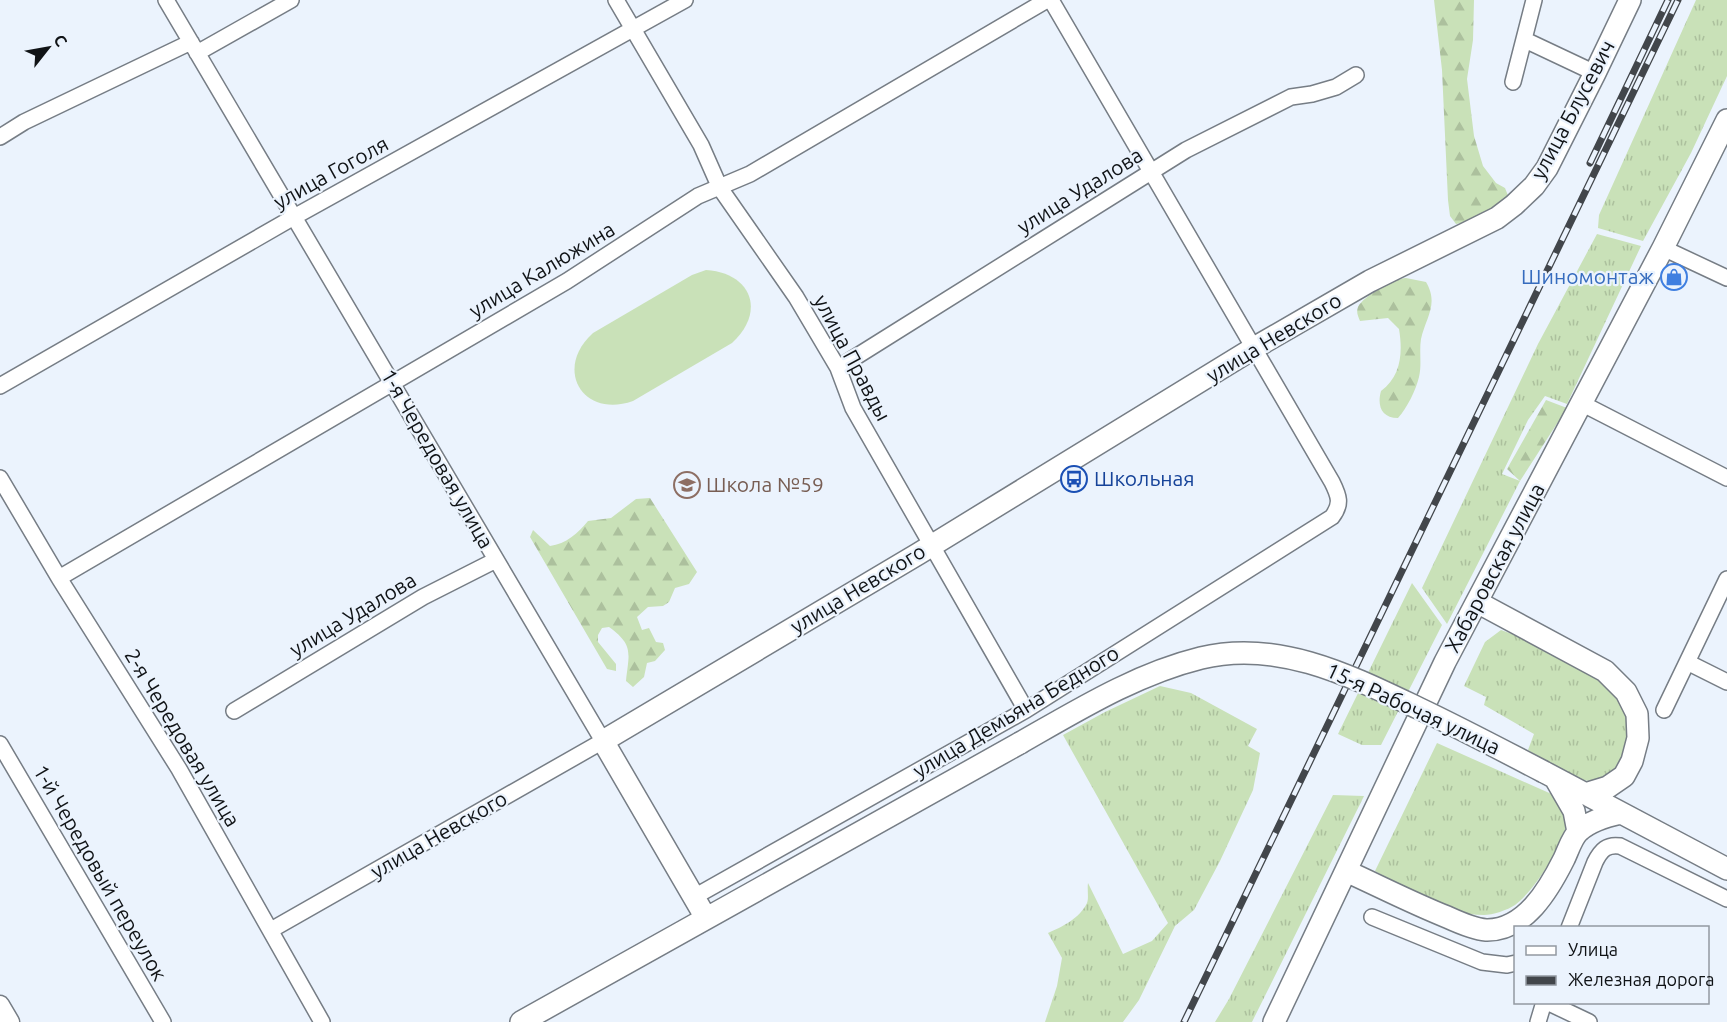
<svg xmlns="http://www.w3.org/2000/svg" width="1727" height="1022" font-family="Ubuntu,sans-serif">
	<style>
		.grass { fill: url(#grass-tufts) }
		.forest { fill: url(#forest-firs) }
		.pitch { fill: #c9e1b8 }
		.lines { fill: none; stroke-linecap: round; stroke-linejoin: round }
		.minor-casing { stroke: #767d85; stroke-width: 18 }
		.tertiary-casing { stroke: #767d85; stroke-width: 21 }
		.secondary-casing { stroke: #767d85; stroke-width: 24 }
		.minor { stroke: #fff; stroke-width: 15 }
		.tertiary { stroke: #fff; stroke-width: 18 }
		.secondary { stroke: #fff; stroke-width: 21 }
		.rail-casing { stroke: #42464b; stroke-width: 7 }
		.rail { stroke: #ebf3fd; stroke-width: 4.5; stroke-dasharray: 14; stroke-linecap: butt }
		.secondary-bridge-casing { stroke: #767d85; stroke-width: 24; stroke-linecap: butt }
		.secondary-bridge { stroke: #fff; stroke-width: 21 }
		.labels { text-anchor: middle; stroke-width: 4.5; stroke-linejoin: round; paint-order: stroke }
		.street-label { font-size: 21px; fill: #101316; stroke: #ebf3fd }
		.shop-label { font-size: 21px; fill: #366cbe; stroke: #ebf3fd; text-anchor: end }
		.transit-label { font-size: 21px; fill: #164399; stroke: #ebf3fd; text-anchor: start }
		.education-label { font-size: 21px; fill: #785e54; stroke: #ebf3fd; text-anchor: start }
	</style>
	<defs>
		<pattern id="grass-tufts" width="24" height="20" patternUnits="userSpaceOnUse" patternTransform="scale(1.5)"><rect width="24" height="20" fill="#c9e1b8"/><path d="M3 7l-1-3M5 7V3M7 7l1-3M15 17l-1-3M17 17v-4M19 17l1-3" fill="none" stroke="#acc09d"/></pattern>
		<pattern id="forest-firs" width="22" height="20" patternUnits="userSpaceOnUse" patternTransform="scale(1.5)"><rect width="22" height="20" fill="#c9e1b8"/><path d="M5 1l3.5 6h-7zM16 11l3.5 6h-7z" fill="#acc09d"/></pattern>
	</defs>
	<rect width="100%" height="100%" fill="#ebf3fd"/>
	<path class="grass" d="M1696 0H1727V76L1691 153 1643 241 1598 228 1599 215Z
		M1597 234 1641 246 1567 404 1545 396 1528 420 1502 474 1520 481 1447 624 1422 588 1538 344Z
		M1412 583 1442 625 1381 745H1362L1338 734Z
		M1501 630C1535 642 1602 670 1621 702 1634 724 1625 780 1593 781 1570 782 1547 761 1528 750L1534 734 1484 705 1486 697 1464 686 1485 642Z
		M1160 686 1191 693 1257 729 1248 746 1260 753 1253 790 1220 861 1194 910 1175 926 1139 1000 1123 1022H1045L1057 986 1062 958 1048 933C1062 927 1080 918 1087 903 1089 898 1087 889 1088 883L1123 954 1152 941 1168 923 1063 735 1105 712Z
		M1437 743 1556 796C1561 804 1566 811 1566 821 1567 842 1532 893 1515 905 1508 910 1492 915 1484 915 1445 915 1408 890 1375 871Z
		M1333 795 1364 796 1252 1022H1215L1229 999Z"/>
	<path class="forest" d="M1434 0H1474L1473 40 1467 79 1474 136 1483 166 1496 183 1505 188 1509 198 1480 219 1456 224 1450 216 1448 200 1442 70Z
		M1406 278 1426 282C1439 304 1426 317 1421 339 1419 351 1422 365 1419 377 1416 390 1407 408 1398 418 1381 418 1377 405 1381 391 1401 376 1403 353 1399 329L1388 318 1360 321C1358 316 1356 312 1358 307 1363 296 1395 279 1406 278Z
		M1546 400 1567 408 1520 481 1507 469Z
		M650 498 697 572 689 584 675 588 669 602 663 606 648 607 637 617 642 630 649 628 656 642 663 643 665 650 655 661 647 663 644 677 633 687 626 681C629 653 634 645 609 627L602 628 598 635V642L616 664V671L607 669 530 537 533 530 550 546C566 544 578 533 588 521L611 518 636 499Z"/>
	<path class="pitch" d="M706 270C752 273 766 312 732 343L633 401C583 419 553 369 593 333L692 275Z"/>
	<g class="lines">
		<defs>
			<path id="minor" d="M166 0 603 741 271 930
				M616 0 701 145 720 188 796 297 838 368 853 408 1026 710
				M1525 40 1595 73
				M197 53 291 0
				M1513 82 1534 0
				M0 137 24 122 191 42
				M1663 248 1727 278
				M838 368 1186 150 1291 97 1312 94 1336 87 1356 75
				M0 386 294 217 685 0
				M1581 403 1727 478
				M0 478 59 578 179 769 322 1022
				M59 578 567 281 698 196 750 174 1047 0
				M1687 662 1727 682
				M1664 710 1727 579
				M234 711 423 597 496 560
				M0 744 163 1022
				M694 897 1026 710 1332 517C1342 504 1339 496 1332 482L1051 0
				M1372 917 1482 962 1507 965 1516 963
				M1569 928 1595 862C1601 850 1607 844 1620 846L1727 899
				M1547 1002 1589 1022
				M1538 1022 1544 1002"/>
			<path id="tertiary" d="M0 1005 10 1022"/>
			<path id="secondary" d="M1477 602 1605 671 1626 692 1637 714 1638 738 1632 761 1624 776 1608 787 1585 794
				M1544 772 1727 869
				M1555 778 1574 811 1578 832
				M1346 871C1379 886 1412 903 1447 917 1458 922 1473 929 1486 930 1525 931 1549 889 1564 859 1568 851 1572 837 1579 831 1590 821 1607 816 1621 813
				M706 918 603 741 918 554 1254 348 1370 281 1497 218 1514 205 1534 186 1547 168 1595 73 1630 0
				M521 1022 1020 743
				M1274 1022 1445 662 1663 248 1727 120"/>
		</defs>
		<use href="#minor" class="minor-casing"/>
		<use href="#tertiary" class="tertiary-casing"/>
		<use href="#secondary" class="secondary-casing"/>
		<use href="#minor" class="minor"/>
		<use href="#tertiary" class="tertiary"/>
		<use href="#secondary" class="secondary"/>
		<defs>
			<path id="rail" d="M1590 163 1668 0
				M1184 1022 1678 0"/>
		</defs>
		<use href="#rail" class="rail-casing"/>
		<use href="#rail" class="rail"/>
		<defs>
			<path id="secondary-bridge" d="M1020 743C1078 710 1136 674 1201 658 1278 639 1351 676 1418 708 1460 728 1502 750 1544 772"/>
		</defs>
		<use href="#secondary-bridge" class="secondary-bridge-casing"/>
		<use href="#secondary-bridge" class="secondary-bridge"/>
	</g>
	<defs>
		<symbol id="shop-ring" viewBox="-11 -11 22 22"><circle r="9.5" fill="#ebf3fd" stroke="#3f7fe0" stroke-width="1.5"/><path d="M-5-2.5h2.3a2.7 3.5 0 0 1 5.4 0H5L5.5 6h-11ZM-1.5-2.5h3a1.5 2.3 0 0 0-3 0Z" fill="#3f7fe0"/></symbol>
		<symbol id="bus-ring" viewBox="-11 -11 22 22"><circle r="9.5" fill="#ebf3fd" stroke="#1a4fb4" stroke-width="1.5"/><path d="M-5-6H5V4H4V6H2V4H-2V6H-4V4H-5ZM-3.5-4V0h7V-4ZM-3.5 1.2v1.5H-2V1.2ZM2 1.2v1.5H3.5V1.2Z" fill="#1a4fb4"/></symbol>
		<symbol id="school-ring" viewBox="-11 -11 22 22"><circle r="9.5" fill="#ebf3fd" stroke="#8d6e63" stroke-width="1.5"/><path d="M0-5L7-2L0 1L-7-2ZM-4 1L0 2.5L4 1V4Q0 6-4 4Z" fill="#8d6e63"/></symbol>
	</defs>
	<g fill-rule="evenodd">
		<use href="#shop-ring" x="1659" y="262" width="30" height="30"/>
		<use href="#bus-ring" x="1059" y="464" width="30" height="30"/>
		<use href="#school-ring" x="672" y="470" width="30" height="30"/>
	</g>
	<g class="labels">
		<g class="street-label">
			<text transform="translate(1573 110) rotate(-62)" y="7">улица Блусевич</text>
			<text transform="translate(331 173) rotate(-29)" y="7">улица Гоголя</text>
			<text transform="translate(1080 191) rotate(-32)" y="7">улица Удалова</text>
			<text transform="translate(542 270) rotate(-31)" y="7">улица Калюжина</text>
			<text transform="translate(1274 338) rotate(-31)" y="7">улица Невского</text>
			<text transform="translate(852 358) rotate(62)" y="7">улица Правды</text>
			<text transform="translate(437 459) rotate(60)" y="7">1-я Чередовая улица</text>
			<text transform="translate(1495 568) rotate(-62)" y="7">Хабаровская улица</text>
			<text transform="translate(858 589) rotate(-31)" y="7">улица Невского</text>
			<text transform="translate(353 615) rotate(-31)" y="7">улица Удалова</text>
			<text transform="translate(1413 709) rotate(25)" y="7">15-я Рабочая улица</text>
			<text transform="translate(1016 712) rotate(-31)" y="7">улица Демьяна Бедного</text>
			<text transform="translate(182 738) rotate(59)" y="7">2-я Чередовая улица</text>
			<text transform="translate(439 835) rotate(-30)" y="7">улица Невского</text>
			<text transform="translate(100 873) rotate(60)" y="7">1-й Чередовый переулок</text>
		</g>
		<g class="shop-label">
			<text x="1654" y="284">Шиномонтаж</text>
		</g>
		<g class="transit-label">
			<text x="1094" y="486">Школьная</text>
		</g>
		<g class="education-label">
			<text x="706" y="492">Школа №59</text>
		</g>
	</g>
	<rect x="1514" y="926" width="195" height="78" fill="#ebf3fd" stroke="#9399a1" stroke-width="1.5"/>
	<rect x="1526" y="946" width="30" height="9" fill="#ffffff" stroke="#9399a1" stroke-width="1.5"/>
	<text x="1568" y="956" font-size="18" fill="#101316">Улица</text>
	<rect x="1526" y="976" width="30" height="9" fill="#42464b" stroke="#9399a1" stroke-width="1.5"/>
	<text x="1568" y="986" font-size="18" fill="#101316">Железная дорога</text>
	<g transform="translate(48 48) rotate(59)" stroke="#ebf3fd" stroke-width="4.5" paint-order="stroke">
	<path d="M0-4.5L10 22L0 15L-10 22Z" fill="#101316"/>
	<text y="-9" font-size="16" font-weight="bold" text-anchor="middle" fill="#101316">С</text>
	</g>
</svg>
